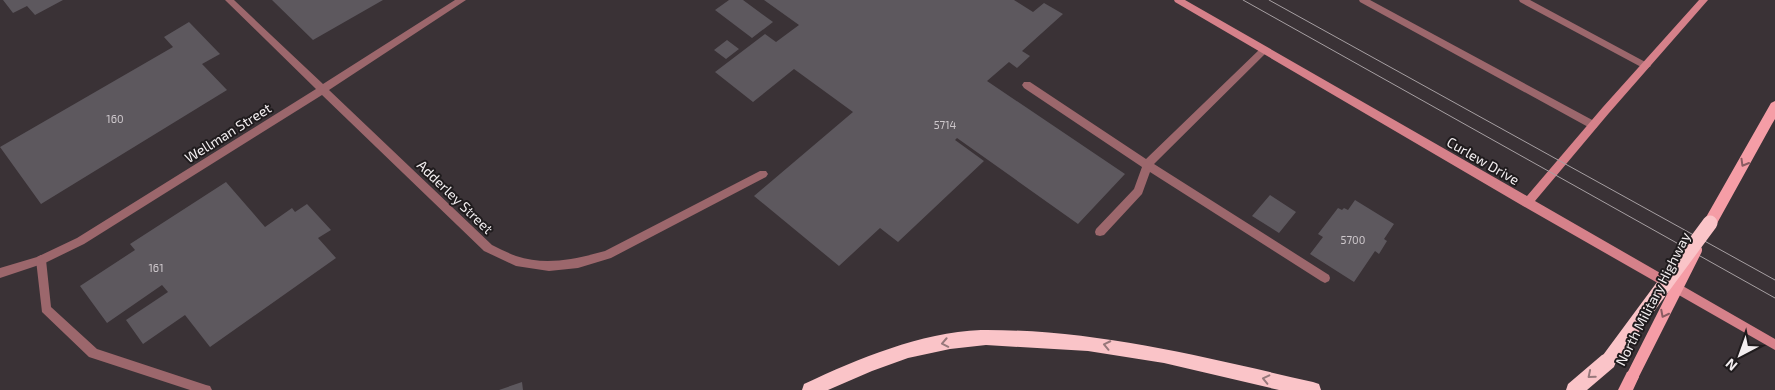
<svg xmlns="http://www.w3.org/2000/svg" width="1775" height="390" font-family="'Exo 2',sans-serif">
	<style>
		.building { fill: #5d585e }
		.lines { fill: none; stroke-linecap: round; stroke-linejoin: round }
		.lane { fill: #9c676c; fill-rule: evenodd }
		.street { fill: #9c676c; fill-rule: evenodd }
		.secondary { fill: #d6818a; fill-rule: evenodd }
		.primary { fill: #f59da6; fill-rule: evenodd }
		.highway { fill: #fac4c8; fill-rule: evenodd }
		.tram { stroke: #a69fa2; stroke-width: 1 }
		.primary-bridge { stroke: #f59da6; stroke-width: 12 }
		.highway-bridge { stroke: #fac4c8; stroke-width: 15 }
		.oneway { stroke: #8a5c62 }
		.oneway2 { stroke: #97787b }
		.labels { text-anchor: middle; stroke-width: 4; stroke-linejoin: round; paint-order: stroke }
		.number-label { font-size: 11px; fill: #cec8cc }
		.street-label { font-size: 14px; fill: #f3eef0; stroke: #1f1b1d }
	</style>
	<rect width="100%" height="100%" fill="#3a3236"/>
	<path class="building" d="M3 0H63L35 15 27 6 13 13Z
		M272 0H383L313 40Z
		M729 0H743L773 22 752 38 715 10Z
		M764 0H1014L1033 12 1044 3 1063 14 1022 51 1030 56 1017 68 1009 62 987 81 1125 174 1078 224 957 138 955 140 984 161 898 242 880 228 839 266 754 196 853 112 794 69 753 102 715 72 765 34 776 42 799 25Z
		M189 22 220 54 202 64 227 90 41 204 0 147 173 47 164 37Z
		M727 40 739 49 726 59 714 50Z
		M226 182 265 227 292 208 295 212 307 204 331 230 318 238 336 258 210 347 185 315 143 344 126 320 168 292 162 285 107 323 80 286 135 250 130 244Z
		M1270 195 1296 212 1279 233 1252 216Z
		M1355 200 1394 224 1384 239 1387 241 1379 254 1375 251 1354 282 1310 254 1323 237 1318 234 1338 208 1342 210 1344 208 1348 210Z
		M522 382 523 390H499Z"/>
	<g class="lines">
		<path class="lane" d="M1359 0H1370L1596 122 1598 125 1596 128H1590L1360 2Z
			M1519 0H1530L1649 64 1651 66 1646 69 1643 68 1520 2Z
			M1264 47 1269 50 1267 52 1154 164 1329 275 1330 278 1329 281 1325 283 1321 281 1150 172 1142 194 1104 235 1100 236 1096 235 1095 232 1096 229 1134 189 1142 167 1024 88 1022 85 1024 82H1030L1146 159 1261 48Z
			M41 255 45 257 46 260 51 307 97 349 206 385 210 386 212 390H190L89 357 42 312 36 260 37 257Z"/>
		<path class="street" d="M225 0H234L323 84 455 0H466L329 90 492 245C500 249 508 253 516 256 546 266 576 259 605 251L760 171H766L768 174 766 177 611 258 578 268 549 271 516 266 484 251 322 95 84 244 45 263 0 278V268L37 257 77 238 316 89Z"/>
		<path class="secondary" d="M1174 0H1185L1527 196 1603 107 1699 0H1708L1609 113 1535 201 1775 339V350L1523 206 1175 2Z"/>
		<path class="primary" d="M1775 101V119L1772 124 1715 227 1710 228 1705 227 1704 223 1705 219 1771 103Z
			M1632 370 1637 372 1639 377 1633 390H1618L1627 372Z"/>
		<path class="highway" d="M981 330C1095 329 1203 357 1313 382L1319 384 1321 390H1279L1164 363 1088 351 986 345 950 349 908 358 872 371 828 390H802L804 384C860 358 919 333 981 330Z
			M1608 353 1614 355 1616 361 1614 367 1587 390H1566L1568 384 1602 355Z"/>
		<path class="tram" d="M1243 0 1775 298
			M1269 0 1775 280"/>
		<path class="primary-bridge" d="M1632 377 1696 250"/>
		<path class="highway-bridge" d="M1608 361 1710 223"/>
	</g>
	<defs><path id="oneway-chevron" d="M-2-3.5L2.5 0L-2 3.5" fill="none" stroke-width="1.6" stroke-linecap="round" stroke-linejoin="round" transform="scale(1.25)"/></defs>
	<g class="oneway">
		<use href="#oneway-chevron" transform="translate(1744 163) rotate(120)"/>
		<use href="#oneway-chevron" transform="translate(1664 314) rotate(117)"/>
	</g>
	<g class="oneway2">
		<use href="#oneway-chevron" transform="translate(945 343) rotate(169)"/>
		<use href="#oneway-chevron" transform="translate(1107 345) rotate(-168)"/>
		<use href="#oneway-chevron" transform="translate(1591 375) rotate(140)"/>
		<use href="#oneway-chevron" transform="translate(1266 379) rotate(-167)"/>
	</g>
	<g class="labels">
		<g class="number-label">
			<text x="115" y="123">160</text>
			<text x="945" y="129">5714</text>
			<text x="1353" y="244">5700</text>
			<text x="156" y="272">161</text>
		</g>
		<g class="street-label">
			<text transform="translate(228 133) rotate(-32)" y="5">Wellman Street</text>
			<text transform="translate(1483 161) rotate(30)" y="5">Curlew Drive</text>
			<text transform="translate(455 197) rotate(44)" y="5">Adderley Street</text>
			<text transform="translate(1653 299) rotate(-63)" y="5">North Military Highway</text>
		</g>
	</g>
	<g transform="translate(1740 355) rotate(221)" stroke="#1f1b1d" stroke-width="4" paint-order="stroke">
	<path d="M0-4L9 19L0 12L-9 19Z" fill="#f3eef0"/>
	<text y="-8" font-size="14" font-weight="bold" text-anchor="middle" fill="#f3eef0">N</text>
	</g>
</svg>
